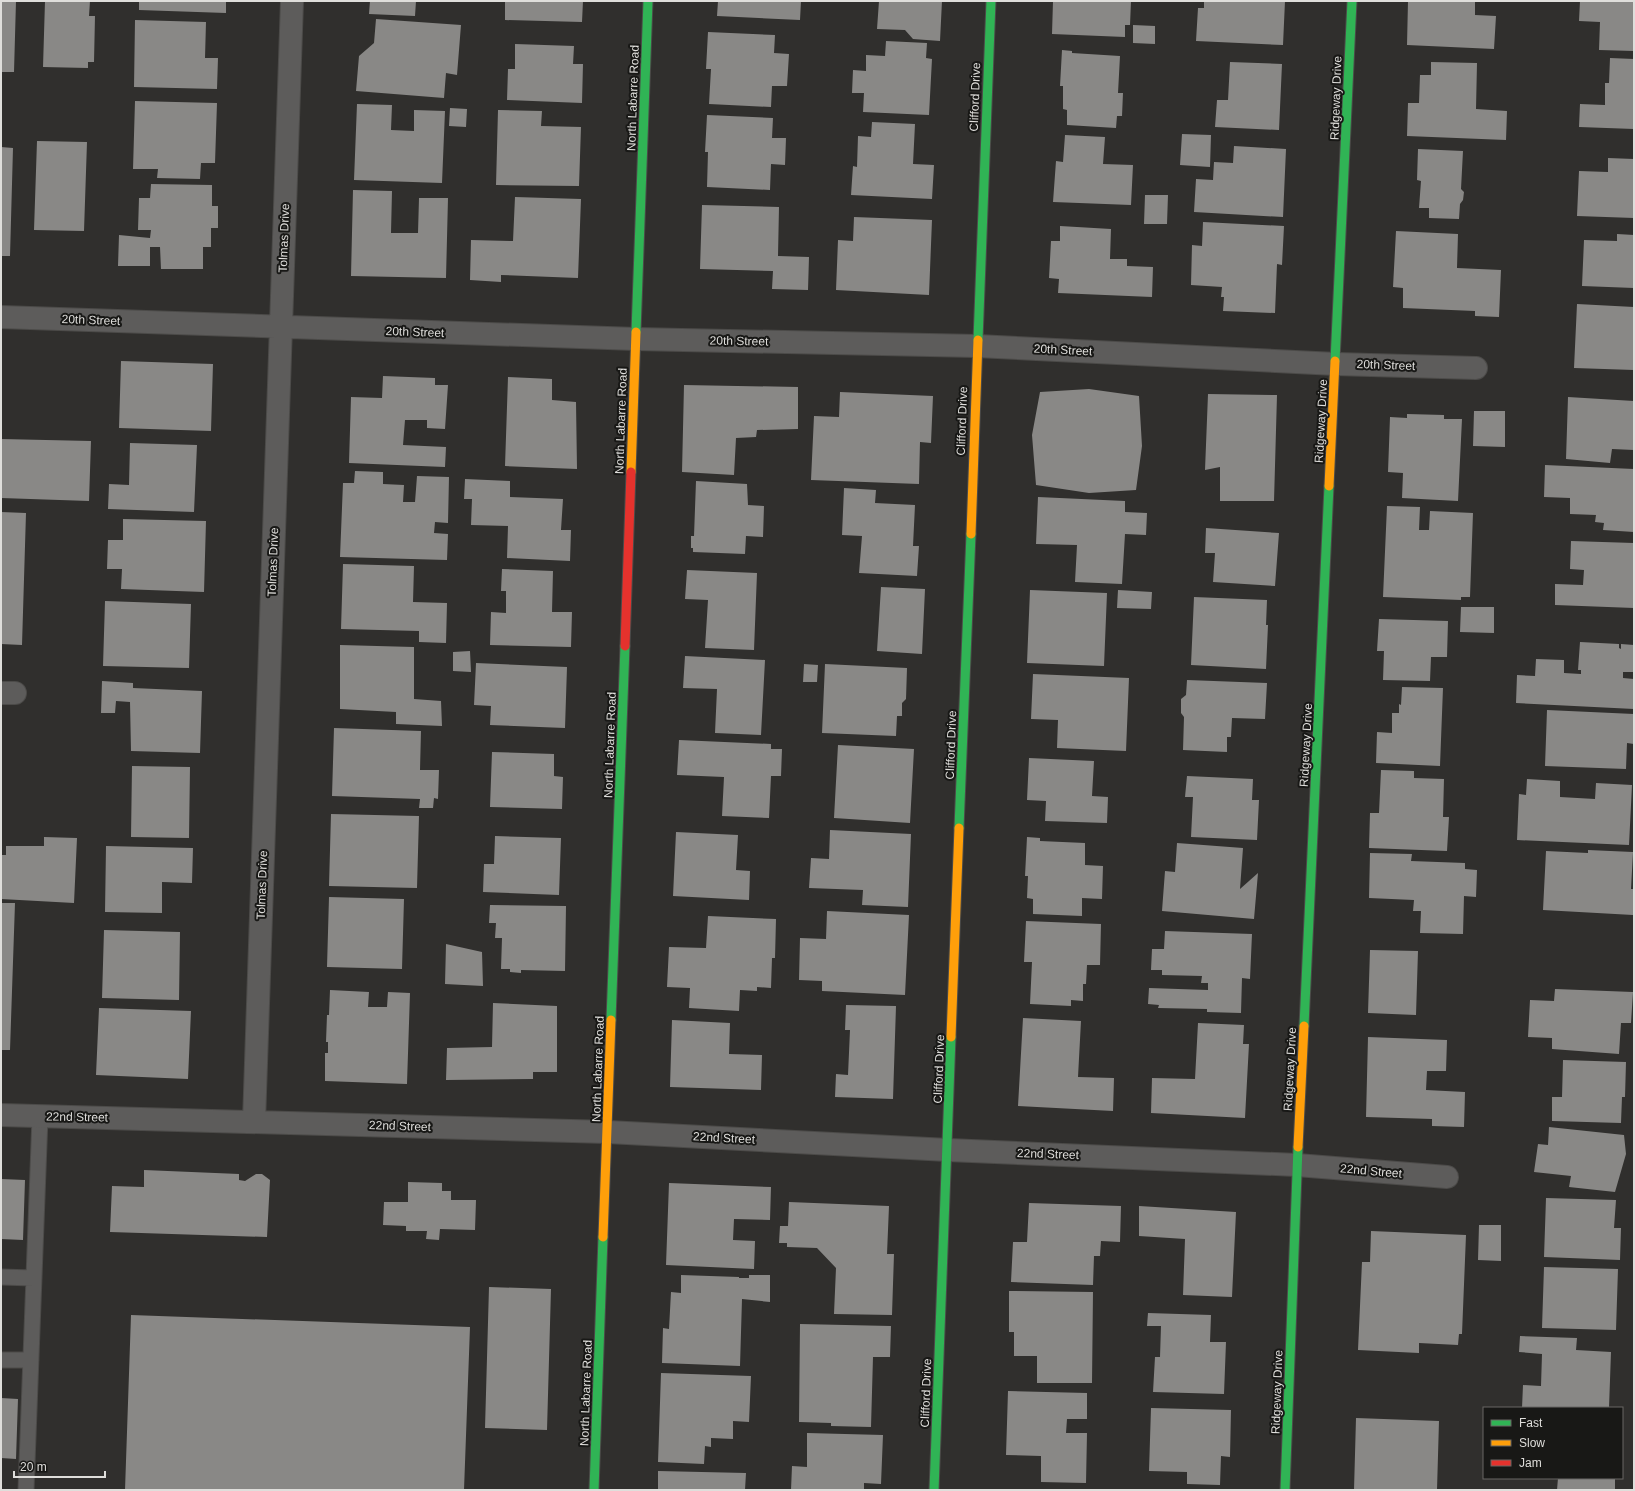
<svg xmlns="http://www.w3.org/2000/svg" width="1635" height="1491" font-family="Arial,sans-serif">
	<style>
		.building { fill: #898886 }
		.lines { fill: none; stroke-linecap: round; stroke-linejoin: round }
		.lane-casing { stroke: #4c4b49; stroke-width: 17 }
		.street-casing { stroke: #4c4b49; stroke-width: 24 }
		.fast-casing { stroke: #4c4b49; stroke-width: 11 }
		.slow-casing { stroke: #4c4b49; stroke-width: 11 }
		.jam-casing { stroke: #4c4b49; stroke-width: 11 }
		.lane { stroke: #5d5c5b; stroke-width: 15 }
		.street { stroke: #5d5c5b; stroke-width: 22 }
		.fast { stroke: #30b455; stroke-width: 9 }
		.slow { stroke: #ff9f0a; stroke-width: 9 }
		.jam { stroke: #e5322d; stroke-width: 9 }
		.labels { text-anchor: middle; stroke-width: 4; stroke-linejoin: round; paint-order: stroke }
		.street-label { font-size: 12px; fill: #dfdedb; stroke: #181816 }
	</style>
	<rect width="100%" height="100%" fill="#302f2d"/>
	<path class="building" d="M1 1H16L14 72H1Z
		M45 1H90L89 16H95L94 62H88V68L43 67Z
		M139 1H226V13L139 10Z
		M370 1H416L415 16 369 14Z
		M505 1H583L582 22 505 20Z
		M718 1H801L800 20 717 16Z
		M879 1H942L940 41 913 39 905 30 877 29Z
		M1053 1H1131L1130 25H1125V37L1052 34Z
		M1204 1H1285L1283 45 1196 41 1198 8H1204Z
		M1408 1H1475V15L1496 16 1494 49 1407 45Z
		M1580 1H1634V51L1599 50 1600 22 1579 21Z
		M376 19 461 25 457 75 446 73 444 98 356 91 359 56 374 43Z
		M135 20 206 22 205 58H218L217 89 134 87Z
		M1133 25 1155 26V44L1133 43Z
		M708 32 775 35 774 53 789 54 787 86H772L771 107 709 104 711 69H706Z
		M886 41 927 43 926 58 932 59 929 115 863 112 864 93H852L853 70 866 71V55L885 56Z
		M515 44 574 46 573 64H583L582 103 507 100 508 69H515Z
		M1062 50 1072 51V53L1120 56 1118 93H1123L1122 116H1117L1116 128 1067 125V110L1063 109V86H1060Z
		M1610 58 1634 59V129L1579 127 1580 104 1605 105V83H1609Z
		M1230 62 1282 64 1279 130 1215 127 1217 100H1228Z
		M1431 62 1477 63 1476 109 1507 111 1506 140 1407 136 1408 103H1419L1420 75H1431Z
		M135 101 217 103 215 163H201L200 179 157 178 158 169H133Z
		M357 104 392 105 391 130 414 131V110L445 111 442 183 354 180Z
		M450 108 467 109 466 127 449 126Z
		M498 110 542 111 541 126 581 127 579 186 496 185Z
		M707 115 773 118 772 138H786L785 165 771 164 770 190 707 187 708 152H705Z
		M872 122 915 124 913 164 934 165 932 199 851 195 853 166 857 167 858 136 871 137Z
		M1182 134 1211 135 1210 167 1180 165Z
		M1065 135 1105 137 1103 164 1133 165 1131 205 1053 202 1056 161 1063 162Z
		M37 141 87 142 84 231 34 230Z
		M1234 146 1286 149 1283 217 1194 212 1196 179 1213 180 1214 162 1233 163Z
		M1 147 13 148 10 256H1Z
		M1418 149 1463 151 1461 189 1464 192 1463 200 1460 204 1459 219 1429 218V208H1419L1421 181 1417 180Z
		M1608 158 1634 159V218L1577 216 1579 171 1608 172Z
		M151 184 212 185V206H218V228H211V247H203V269H161L160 247H150V266H118L119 235 150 238 151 230H138L139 198H150Z
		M353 190 392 191 391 233H418L419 198H448L446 278 351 276Z
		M1145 195H1168L1167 224H1144Z
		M515 197 581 199 578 278 501 275V282L470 280 471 240 513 241Z
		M702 205 779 207 778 256 809 257 808 290 772 289 773 271 700 269Z
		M854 217 932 220 929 295 836 290 838 240 853 241Z
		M1203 222 1284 226 1282 265 1277 264 1275 313 1223 311 1224 297H1221L1222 287 1191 285 1192 245 1202 246Z
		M1060 226 1111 229 1110 259H1127V266L1153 267 1152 297 1058 293 1059 279 1049 278 1051 241H1060Z
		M1396 231 1458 234 1457 268 1501 270 1499 317 1475 316V311L1403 308V288L1393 287Z
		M1617 234 1634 235V288L1582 286 1584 240 1617 241Z
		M1577 304 1634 307V370L1574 368Z
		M121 361 213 364 211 431 119 428Z
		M383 376 435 378V385H448L445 429 427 428V420H405L403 445 446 447 445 467 349 463 351 397 382 398Z
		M508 377 552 379V400L576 402 577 469 505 466Z
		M684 385 798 387V429L757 430 756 437 736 438 734 475 682 472Z
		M1089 389 1139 396 1142 446 1136 490 1089 493 1036 485 1032 435 1040 392Z
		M840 392 933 396 931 443 920 442 919 484 811 480 814 416 839 417Z
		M1208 394 1277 395 1274 501H1220V467L1205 470Z
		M1568 397 1634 401V450L1612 449 1610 463 1566 459Z
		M1474 411H1505V447L1473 446Z
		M1407 414 1444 415V419H1462L1458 501 1402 498 1403 473 1388 472 1390 417 1407 418Z
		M1 439 91 441 89 501 1 498Z
		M130 443 197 445 194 512 108 509 109 484 129 485Z
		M1545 465 1634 469V532L1603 530 1604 523 1595 522 1596 515 1570 514V498L1544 497Z
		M355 471 383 472V484L404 485 403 502H415L417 476 449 477 448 523 435 522 434 533 448 534 447 560 340 557 343 483H354Z
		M465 479 510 481V497L563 499 561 530H571L570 561 507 558 508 526 471 525 472 499H464Z
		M696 481 747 484 748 505 764 506 763 537 746 536 745 554 693 552V548H691V536H694Z
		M844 488 876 490 875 503 915 505 913 546H919L917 576 859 573 862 536 842 535Z
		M1038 497 1125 501V512L1147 513 1146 535 1125 534 1122 584 1075 582 1077 545 1036 544Z
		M1387 506 1420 507 1419 530H1429L1430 511 1473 513 1470 597H1461V600L1383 597Z
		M1 512 26 513 22 645 1 644Z
		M123 519 206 521 204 592 121 589 122 569H107L108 540H123Z
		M1206 528 1279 533 1275 586 1213 582 1215 553H1205Z
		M1571 541 1634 543V608L1555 605V584L1583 585 1584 570 1570 569Z
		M343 564 414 566 413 602 447 603 446 643 419 642V631L341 629Z
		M502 569 553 571 552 612H572L571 647 490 645 491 612 506 613V591H501Z
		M687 570 757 573 754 650 705 648 708 600 685 599Z
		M881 587 925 589 922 654 877 651Z
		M1030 590 1107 593 1104 666 1027 663Z
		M1118 590 1152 592 1151 609 1117 608Z
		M1194 597 1267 600 1266 625H1268L1266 669 1191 665Z
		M105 601 191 604 189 668 103 666Z
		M1461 607H1494V633L1460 632Z
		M1379 619 1448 621 1447 657H1431L1430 681 1383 680 1384 651H1377Z
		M1580 642 1619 644V648L1621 649V644L1634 645V672H1623V678L1634 679V709L1516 703 1517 675 1535 676 1536 659 1564 660V673L1581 674V670H1578Z
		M340 645 414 647V699L441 701 442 726 396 724V712L340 709Z
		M470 651 471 672 453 671V652Z
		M685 656 765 660 761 735 715 733 717 689 683 688Z
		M476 663 567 667 565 728 490 725 491 706 474 705Z
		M804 664 818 665 817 682H803Z
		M825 664 907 668 906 699 902 703V716H897L896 736 822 733Z
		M1033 674 1129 678 1126 751 1057 748 1058 720 1031 719Z
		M1187 680 1267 683 1265 719 1232 718 1231 737H1227V752L1183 750 1184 717 1181 713V699L1186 695Z
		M102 681 133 683V688L202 691 200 753 131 751 130 702 116 701 115 713H101Z
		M1402 687 1443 688 1440 766 1376 763 1377 732 1392 733V713H1399V704L1401 705Z
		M1547 710 1634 714V744L1627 743 1626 769 1545 766Z
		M334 728 421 731 420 770H439L438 799 434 798 433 808H419L420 799 332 796Z
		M679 740 771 744V749H782L781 776H771L769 818 722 816 724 777 677 775Z
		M838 745 914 749 910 823 834 818Z
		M492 752 554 754V776L563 777 562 809 490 807Z
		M1029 758 1094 761 1092 796 1108 797 1107 823 1045 821 1046 801 1027 800Z
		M132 766 190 767 189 838 131 837Z
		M1381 770 1414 771V778L1444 779 1443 817H1449L1447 851 1369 848 1370 813H1379Z
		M1187 776 1253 779 1252 800H1259L1257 840 1191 837 1193 797H1185Z
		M1527 779 1560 781V797L1595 799 1596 783 1632 785 1629 845 1517 840 1519 794 1526 795Z
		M331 814 419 816 417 888 329 886Z
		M830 830 911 834 908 907 862 905 863 890 809 888 811 858 829 859Z
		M676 832 738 835 736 870 750 871 749 900 673 896Z
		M495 836 561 838 559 895 483 892 484 864H494Z
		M44 837 77 838 74 903 1 899V855H6V846H44Z
		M1027 837 1040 838V841L1085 843V865L1103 866 1102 899 1082 898V916L1033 914V899L1027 898 1028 876H1025Z
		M1177 843 1243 848 1240 889 1258 873 1254 919 1162 911 1165 871 1175 872Z
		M106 846 193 848 192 883 162 882V913L105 912Z
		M1588 850 1633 852 1631 889H1634L1633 915 1543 910 1546 851 1588 853Z
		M1370 853 1412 854 1411 861 1465 863V869L1477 870 1476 897 1464 896 1463 934 1420 933 1421 911H1413L1414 900 1369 898Z
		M329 897 404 899 402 969 327 967Z
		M1 903H15L10 1050H1Z
		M490 905 566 906 565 971 521 970V973L510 972V969H501L502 938H495L496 923H489Z
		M827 911 909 915 905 995 822 991V981L799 980 800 938 826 939Z
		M708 916 776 919 775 958H772L771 988 757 987V991L740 990 739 1011 689 1008 690 988 667 987 669 947 706 948Z
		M1026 921 1101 924 1100 965H1087L1086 984H1083V1001L1071 1000V1006L1030 1004 1032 962H1024Z
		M104 930 180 932 179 1000 102 998Z
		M1165 931 1252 934 1250 979 1242 978 1241 1013 1207 1012V1009L1158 1008 1159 1005 1148 1004 1149 988 1208 990V983H1201L1202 976 1162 975V970H1151L1152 949H1164Z
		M446 944 482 952 483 986 445 984Z
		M1370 950 1418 951 1416 1015 1368 1013Z
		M1555 989 1633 992 1631 1023H1621L1619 1054 1552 1049V1038L1528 1037 1530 1000 1554 1001Z
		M330 990 369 992 368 1007H387L388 992 410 993 407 1084 325 1081V1053H328V1042H326L327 1015H329Z
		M493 1003 557 1006V1072H533V1079L446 1080 447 1048 492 1047Z
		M846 1005 896 1006 893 1099 835 1097 836 1074 848 1075 850 1030H845Z
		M99 1008 191 1011 188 1079 96 1075Z
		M1023 1018 1081 1021 1078 1077 1114 1078 1113 1111 1018 1106Z
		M672 1020 730 1023 729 1054 762 1055 761 1090 670 1087Z
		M1198 1023 1244 1025 1243 1044H1249L1245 1118 1151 1113 1152 1078 1195 1079Z
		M1368 1037 1447 1040 1446 1071H1427L1426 1090 1465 1092 1464 1127 1432 1126V1119L1366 1117Z
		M1563 1060 1626 1062 1625 1097H1622L1621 1123 1552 1121V1097H1562Z
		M1549 1127 1624 1135 1626 1154 1615 1192 1569 1187 1571 1176 1534 1172 1538 1144 1548 1145Z
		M144 1170 239 1174V1180L245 1181 256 1174H262L270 1180 267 1237 110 1232 112 1186 144 1187Z
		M1 1179 25 1180 23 1240 1 1239Z
		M408 1182 442 1183V1191H451V1200H476L475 1230 440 1229 439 1240 426 1239 427 1231H406V1226L383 1225 384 1202H408Z
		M669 1183 771 1187 770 1220 734 1219 733 1240 755 1241 754 1269 666 1265Z
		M1546 1198 1616 1200 1614 1228H1621L1620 1260 1544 1257Z
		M789 1202 889 1206 887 1254H894L892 1315 834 1314 836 1268 817 1248 787 1247V1243H779L780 1226H788Z
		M1029 1203 1121 1206 1120 1242 1101 1241 1100 1256H1094L1093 1285 1011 1282 1013 1242H1027Z
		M1139 1206 1236 1212 1232 1297 1183 1295 1185 1239 1139 1236Z
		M1479 1225H1501V1261L1478 1260Z
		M1371 1231 1466 1235 1462 1334H1459L1458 1345 1419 1343V1353L1358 1350 1362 1262H1370Z
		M1544 1267 1618 1269 1616 1330 1542 1328Z
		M681 1275 739 1277V1278H749V1275H770V1302L742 1299 740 1366 662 1363 663 1328 669 1329 671 1292 681 1293Z
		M489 1287 551 1289 547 1430 485 1428Z
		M1009 1291 1093 1292 1092 1383H1037V1356H1014V1332H1009Z
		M1148 1313 1211 1315 1210 1342H1226L1224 1394 1153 1392 1155 1357H1160L1161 1326H1147Z
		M131 1315 470 1327 464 1490H125Z
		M800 1324 891 1326 890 1357H873L871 1427 831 1426V1423L799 1422Z
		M1520 1336 1577 1338 1576 1350 1611 1352 1609 1408H1522L1523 1385 1541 1386 1542 1354 1519 1352Z
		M661 1373 751 1376 749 1422 733 1421V1439L711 1438V1447L705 1446 704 1464 658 1462Z
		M1008 1391 1087 1393V1419H1067L1066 1433H1087L1086 1483 1041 1482V1456L1006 1455Z
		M1 1398 18 1399 16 1459 1 1458Z
		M1151 1408 1231 1410 1230 1457 1221 1456 1220 1485 1187 1484V1472L1149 1471Z
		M1356 1418 1439 1421 1437 1490H1354Z
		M807 1433 883 1435 881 1484 864 1483V1490H791L792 1466 807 1467Z
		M658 1471 746 1473 745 1490H658Z
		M1558 1478H1615V1490H1557Z"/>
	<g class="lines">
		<defs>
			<path id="lane" d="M1 1277 33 1278
				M1 1360H31
				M26 1490 40 1117"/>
			<path id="street" d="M1 317 636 339 977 346 1336 364 1476 368
				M1 693H15
				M1 1115 608 1132 948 1150 1297 1165 1447 1177
				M254 1122 292 1"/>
			<path id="fast" d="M636 332 648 1
				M978 340 991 1
				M1335 361 1352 1
				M959 828 971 534
				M611 1020 625 646
				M1304 1026 1329 486
				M594 1490 603 1237
				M934 1490 951 1037
				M1285 1490 1298 1147"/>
			<path id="slow" d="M631 472 636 332
				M1329 486 1335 361
				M971 534 978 340
				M951 1037 959 828
				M1298 1147 1304 1026
				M603 1237 611 1020"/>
			<path id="jam" d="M625 646 631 472"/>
		</defs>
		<use href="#lane" class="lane-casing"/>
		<use href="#street" class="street-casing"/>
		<use href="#fast" class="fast-casing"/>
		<use href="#slow" class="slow-casing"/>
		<use href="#jam" class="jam-casing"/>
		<use href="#lane" class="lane"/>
		<use href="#street" class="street"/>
		<use href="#fast" class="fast"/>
		<use href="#slow" class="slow"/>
		<use href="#jam" class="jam"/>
	</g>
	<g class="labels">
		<g class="street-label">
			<text transform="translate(975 97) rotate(-88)" y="4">Clifford Drive</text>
			<text transform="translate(633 98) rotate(-88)" y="4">North Labarre Road</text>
			<text transform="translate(1336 98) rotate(-88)" y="4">Ridgeway Drive</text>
			<text transform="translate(284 238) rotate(-88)" y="4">Tolmas Drive</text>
			<text transform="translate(91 320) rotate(2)" y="4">20th Street</text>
			<text transform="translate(415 332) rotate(2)" y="4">20th Street</text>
			<text transform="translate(739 341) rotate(1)" y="4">20th Street</text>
			<text transform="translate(1063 350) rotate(3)" y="4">20th Street</text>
			<text transform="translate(1386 365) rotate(2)" y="4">20th Street</text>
			<text transform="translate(621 421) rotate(-88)" y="4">North Labarre Road</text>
			<text transform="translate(962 421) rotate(-88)" y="4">Clifford Drive</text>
			<text transform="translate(1321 421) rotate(-87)" y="4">Ridgeway Drive</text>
			<text transform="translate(273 562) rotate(-88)" y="4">Tolmas Drive</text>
			<text transform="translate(610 745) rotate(-88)" y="4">North Labarre Road</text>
			<text transform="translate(951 745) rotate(-88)" y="4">Clifford Drive</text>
			<text transform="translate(1306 745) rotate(-87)" y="4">Ridgeway Drive</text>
			<text transform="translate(262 885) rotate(-88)" y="4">Tolmas Drive</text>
			<text transform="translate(598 1069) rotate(-88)" y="4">North Labarre Road</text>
			<text transform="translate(939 1069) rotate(-88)" y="4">Clifford Drive</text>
			<text transform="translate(1290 1069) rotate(-87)" y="4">Ridgeway Drive</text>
			<text transform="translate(77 1117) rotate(1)" y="4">22nd Street</text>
			<text transform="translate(400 1126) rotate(2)" y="4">22nd Street</text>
			<text transform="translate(724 1138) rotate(3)" y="4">22nd Street</text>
			<text transform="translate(1048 1154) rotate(2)" y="4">22nd Street</text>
			<text transform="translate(1371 1171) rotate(5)" y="4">22nd Street</text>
			<text transform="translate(1277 1392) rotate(-88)" y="4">Ridgeway Drive</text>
			<text transform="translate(586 1393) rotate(-88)" y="4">North Labarre Road</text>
			<text transform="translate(926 1393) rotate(-88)" y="4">Clifford Drive</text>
		</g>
	</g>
	<rect width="1635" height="1491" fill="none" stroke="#dfdedb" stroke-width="4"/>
	<rect x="1483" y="1407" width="140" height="72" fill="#181816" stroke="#686765"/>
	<rect x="1491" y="1420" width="20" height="6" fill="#30b455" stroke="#686765"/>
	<text x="1519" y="1427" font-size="12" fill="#dfdedb">Fast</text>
	<rect x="1491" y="1440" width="20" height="6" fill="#ff9f0a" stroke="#686765"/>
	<text x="1519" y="1447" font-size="12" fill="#dfdedb">Slow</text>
	<rect x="1491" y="1460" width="20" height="6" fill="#e5322d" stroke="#686765"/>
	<text x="1519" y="1467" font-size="12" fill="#dfdedb">Jam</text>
	<path d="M14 1471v6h91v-6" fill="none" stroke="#dfdedb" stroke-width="2"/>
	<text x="20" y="1471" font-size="12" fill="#dfdedb" stroke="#181816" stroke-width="3" paint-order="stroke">20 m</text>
</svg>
